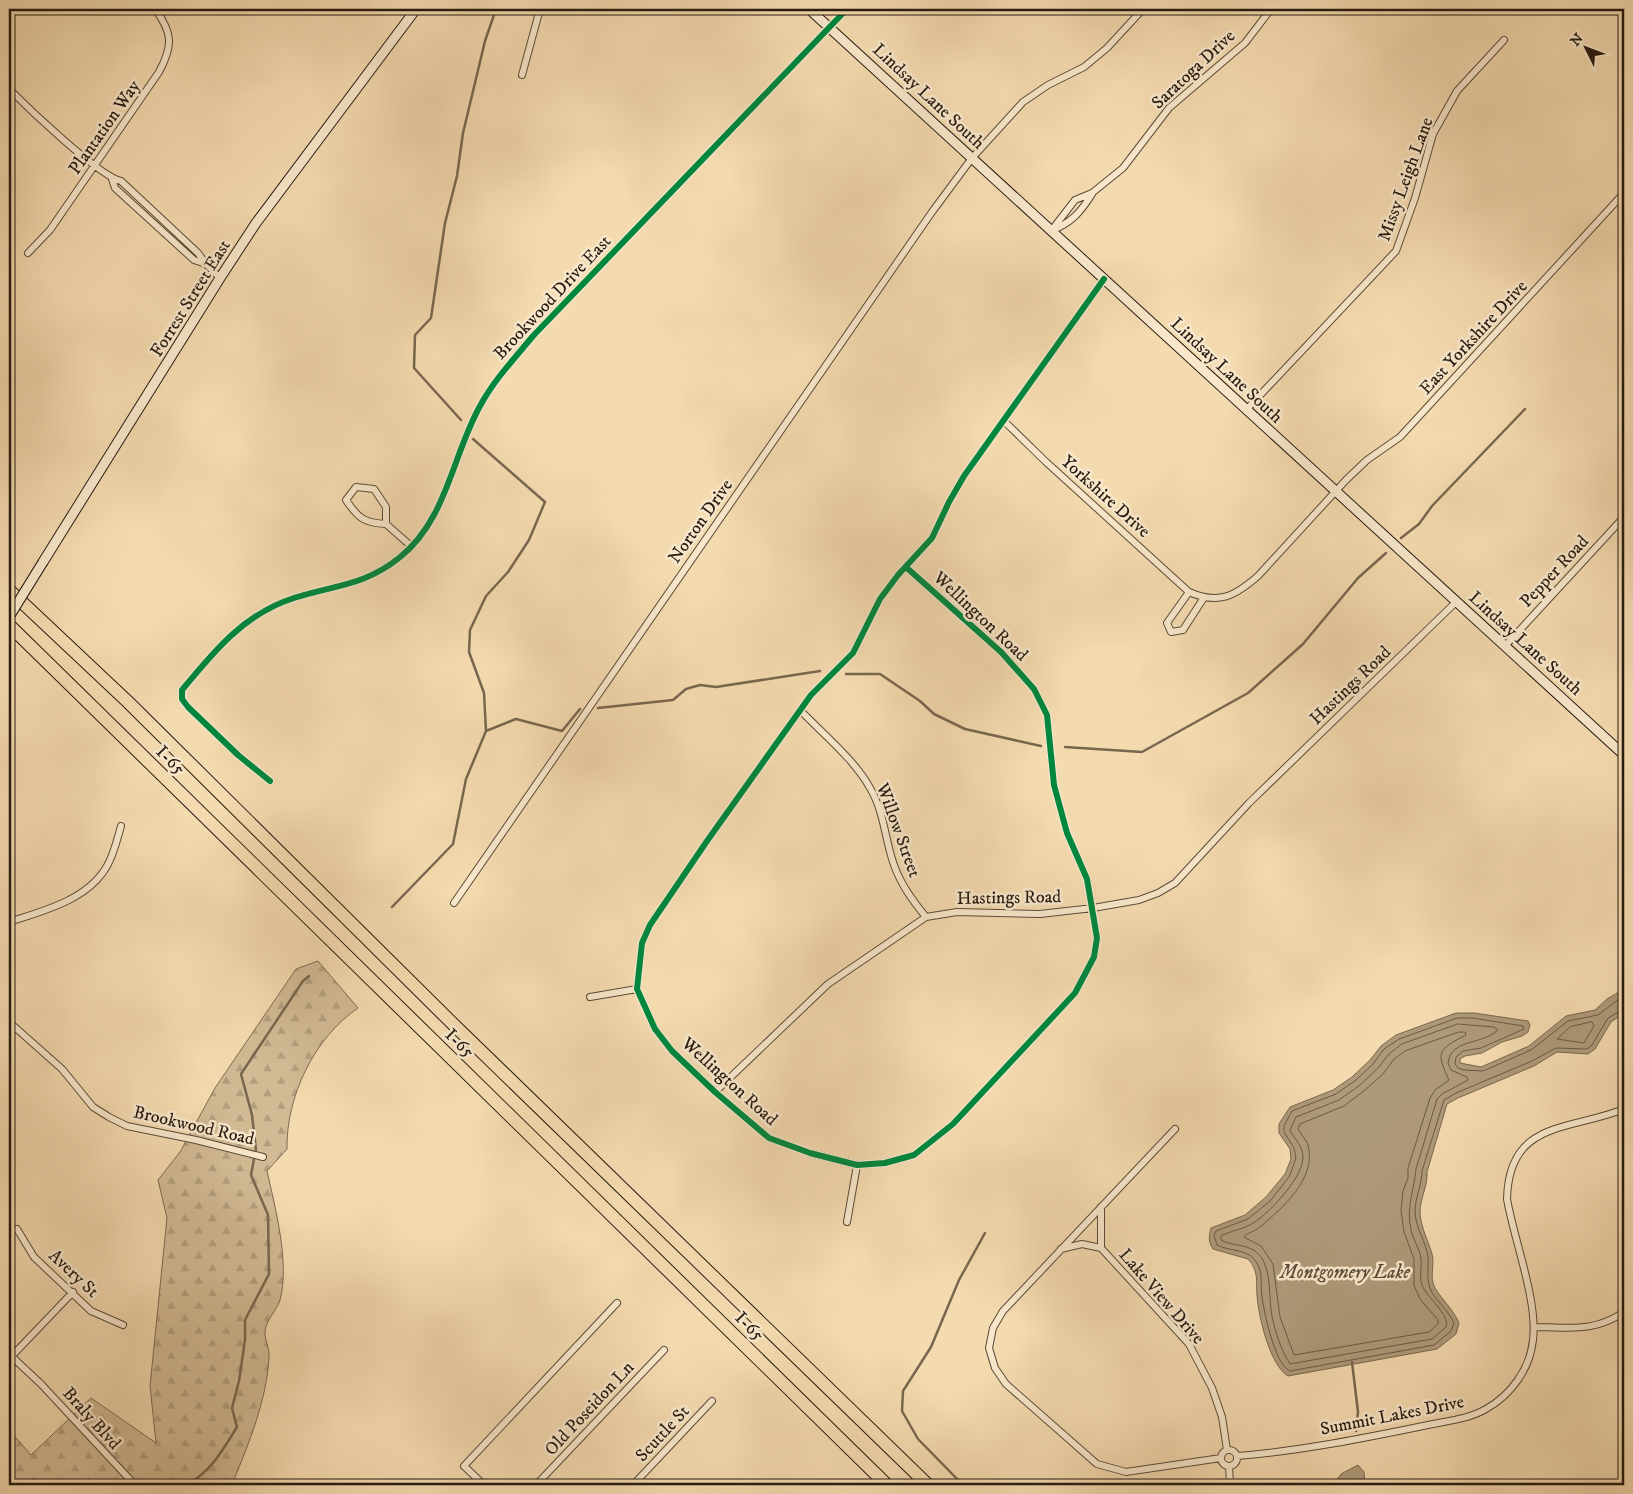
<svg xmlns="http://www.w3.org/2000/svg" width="1633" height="1494" font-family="'IM FELL DW Pica',serif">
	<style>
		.forest { fill: url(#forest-firs); stroke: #7c6a52 }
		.water { fill: #ae9979; stroke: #78674f }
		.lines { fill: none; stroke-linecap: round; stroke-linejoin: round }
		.shore { stroke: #6a5a45; stroke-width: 1 }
		.stream { stroke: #78674f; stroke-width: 2.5 }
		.street-casing { stroke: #5a4b38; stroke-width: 8 }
		.secondary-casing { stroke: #261b11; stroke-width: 11 }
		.highway-casing { stroke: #261b11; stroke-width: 14 }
		.street { stroke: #f8e7cb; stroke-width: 6 }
		.secondary { stroke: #f8e7cb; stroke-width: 9 }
		.highway { stroke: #f4daaf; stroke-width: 12 }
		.secondary-bridge-casing { stroke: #261b11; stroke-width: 11; stroke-linecap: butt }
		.secondary-bridge { stroke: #f8e7cb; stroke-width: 9 }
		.cycleway-casing { stroke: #f8e7cb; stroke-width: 9 }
		.cycleway { stroke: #00873e; stroke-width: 6 }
		.labels { text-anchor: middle; stroke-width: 5; stroke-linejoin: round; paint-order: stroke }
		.street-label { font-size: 18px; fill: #261b11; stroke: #f8e7cb }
		.water-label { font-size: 19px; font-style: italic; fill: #5c4d3b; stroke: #f8e7cb }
	</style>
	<defs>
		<pattern id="forest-firs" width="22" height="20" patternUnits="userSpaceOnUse" patternTransform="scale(1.25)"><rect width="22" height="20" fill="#d1ba94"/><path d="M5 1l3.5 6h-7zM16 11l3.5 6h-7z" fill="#b39f7f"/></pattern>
	</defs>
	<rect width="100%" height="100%" fill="#f4daaf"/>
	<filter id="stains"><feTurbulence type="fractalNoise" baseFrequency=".004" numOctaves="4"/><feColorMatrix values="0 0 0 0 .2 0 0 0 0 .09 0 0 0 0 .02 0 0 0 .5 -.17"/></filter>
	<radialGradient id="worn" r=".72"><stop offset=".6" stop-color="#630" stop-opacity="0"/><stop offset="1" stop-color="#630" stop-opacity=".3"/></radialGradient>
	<path class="forest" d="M318 961 358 1008C314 1038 286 1097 287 1149L267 1171C275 1207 290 1263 280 1300 277 1310 266 1320 265 1331 264 1339 270 1348 269 1357 267 1399 249 1443 233 1482L230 1485H9V1430L31 1455 91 1398 156 1443 150 1386 167 1218 158 1180 180 1152 215 1088 296 969Z"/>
	<path class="water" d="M1624 989V1013L1611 1022 1595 1049 1588 1054 1557 1052 1534 1066 1458 1098 1447 1104 1427 1172C1428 1186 1420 1198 1420 1213 1421 1228 1428 1240 1432 1254 1435 1265 1429 1277 1435 1288 1443 1301 1453 1309 1459 1323L1456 1334 1437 1349 1288 1376C1270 1366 1258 1315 1257 1295 1256 1281 1259 1271 1248 1259L1213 1249C1208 1242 1209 1236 1211 1228L1245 1215 1266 1197 1285 1174 1291 1159 1290 1149 1279 1133V1124L1290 1107 1333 1090 1352 1077 1370 1060 1381 1046 1396 1035 1456 1013H1474L1528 1021 1530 1025 1528 1032 1522 1036 1502 1042 1482 1053 1465 1056 1460 1059V1063L1481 1067 1529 1046 1566 1016 1595 1010 1607 999Z
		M1358 1465 1364 1472 1365 1485H1333L1341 1474Z"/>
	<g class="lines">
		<path class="shore" d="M1624 995 1598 1015 1568 1021 1531 1050 1483 1071 1464 1070 1458 1068 1455 1064 1456 1057 1463 1051 1481 1048 1524 1029 1523 1026 1473 1018H1457L1399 1039 1384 1049 1373 1064 1356 1080 1336 1094 1292 1111 1284 1126V1132L1294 1148 1296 1158 1289 1177 1270 1201 1248 1219 1216 1231 1214 1235 1217 1245C1228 1251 1247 1249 1255 1260 1264 1272 1260 1284 1262 1297 1264 1312 1275 1365 1290 1371L1434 1345 1451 1331 1454 1323C1448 1309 1435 1301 1430 1288 1426 1277 1429 1268 1428 1257 1426 1242 1416 1229 1415 1212 1415 1197 1422 1185 1422 1171L1444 1100 1456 1093 1532 1061 1556 1048 1587 1049 1592 1045 1608 1018 1624 1009
			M1592 1022 1594 1026 1584 1043 1557 1039 1570 1027Z
			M1458 1024 1494 1027 1498 1030C1483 1044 1460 1039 1450 1055L1448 1063 1451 1070 1467 1077 1468 1080 1442 1094 1437 1099 1416 1169C1414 1191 1406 1207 1411 1230 1413 1240 1420 1249 1421 1259 1422 1268 1419 1276 1422 1285 1427 1298 1450 1314 1446 1327L1432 1339 1290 1364C1281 1350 1275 1332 1272 1316 1268 1296 1273 1264 1255 1251 1245 1244 1231 1246 1221 1240V1236C1230 1231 1240 1230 1250 1225 1267 1216 1302 1179 1303 1158 1303 1146 1295 1140 1290 1130L1296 1117 1339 1100 1360 1085 1378 1068 1389 1054 1402 1044Z
			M1459 1032H1465L1466 1035C1437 1050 1436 1052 1449 1080L1435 1090 1430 1098 1408 1168V1178L1403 1191 1401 1211 1404 1232 1414 1259V1285L1420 1299 1438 1320V1324L1429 1332 1294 1355 1280 1317 1273 1264 1261 1246 1244 1237C1247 1233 1255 1231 1260 1227 1282 1208 1317 1179 1308 1145 1306 1139 1301 1135 1298 1129L1300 1124 1344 1106 1365 1090 1383 1074 1394 1059 1405 1051Z"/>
		<path class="stream" d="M461 420 414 368 415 335 431 318 445 223 457 176 463 133 485 41 496 9
			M1401 538 1419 524 1432 506 1525 409
			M846 674H880L920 701 934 714 965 729 1041 746
			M598 708 673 700 686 689 700 685 716 687 820 671
			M486 731 516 719 562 731 580 709
			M1065 747 1142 752 1248 693 1303 644 1358 578 1386 553
			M392 907 453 844 466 779 486 731 484 693 469 652 470 630 486 596 508 572 529 540 545 502 473 439
			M256 1150 252 1115 241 1074 303 981 309 976
			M1352 1362 1358 1412 1356 1431
			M186 1485C210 1473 223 1450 237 1427L232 1408 239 1381 245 1340V1320L269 1274 268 1215 251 1175 254 1159
			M963 1485 918 1439 902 1411 903 1391 931 1347 959 1280 985 1233"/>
		<defs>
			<path id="street" d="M522 75 540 9
				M9 89C27 107 100 177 121 181L198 253 206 264 220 278
				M112 179 115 188 194 260 206 264
				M1051 231 1075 200 1092 193 1123 168 1169 108 1245 43 1271 9
				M1051 231C1072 222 1080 213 1092 194
				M28 253 50 230 159 72C173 46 173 33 155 9
				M1246 410 1396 251 1415 198 1433 134 1457 91 1504 40
				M1004 421 1045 461 1189 592C1219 605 1235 596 1258 576L1346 480 1367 460 1400 437 1624 193
				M386 524C364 523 358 518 346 500L356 487 374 489 386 507V524L411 546
				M907 568 1001 652 1034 689 1047 715 1054 785 1067 833 1087 879 1097 938 1094 957 1075 993 953 1124 914 1155 885 1163 857 1165 810 1153 769 1138 715 1092 672 1051 655 1029 637 989 642 943 650 925 707 841 811 695 853 653 880 599 898 575 932 538 949 502 964 476 1104 279
				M1189 592 1167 623 1171 632 1183 630 1203 599
				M1506 645 1624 517
				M800 710C822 733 855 760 870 788 884 811 885 840 894 865 901 885 913 901 926 917
				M270 781 238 755 188 707 182 699V690C214 651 244 614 294 598 334 585 364 586 399 558 447 520 452 456 480 406 494 380 514 359 533 336L847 9
				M454 903 932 212 972 158 1023 102 1048 85 1084 67 1107 48 1143 9
				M9 922C43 911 88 900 107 866 114 854 117 840 121 826
				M590 997 637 989
				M9 1022 62 1069 93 1107 109 1117 127 1126 196 1140 263 1157
				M715 1092 828 984 926 917 957 912 1040 914 1093 908 1139 900 1158 893 1175 883 1249 803 1456 602
				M1175 1129 1003 1311 993 1328 989 1348 995 1368 1006 1384 1097 1464 1126 1472 1221 1458
				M1101 1207V1248L1189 1344 1212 1388 1222 1417 1227 1450
				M847 1222 857 1165
				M17 1229 34 1257 91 1311 123 1325
				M1061 1249 1082 1244 1101 1248
				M1534 1327C1570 1327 1593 1333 1624 1312
				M9 1354 41 1384 135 1485
				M10 1358 73 1292
				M1221 1458a8 8 0 1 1 16 0a8 8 0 1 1-16 0Z
				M1237 1456C1300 1451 1365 1438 1428 1425 1447 1421 1469 1419 1486 1409 1511 1395 1530 1369 1533 1340 1538 1301 1514 1240 1507 1199 1509 1120 1569 1131 1624 1109
				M1229 1466 1230 1485
				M484 1485 464 1466 617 1303
				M536 1485 664 1350
				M633 1485 712 1401"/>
			<path id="secondary" d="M809 9 1624 755
				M43 562 220 278 256 223 416 9"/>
			<path id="highway" d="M9 590 128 702 453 1024 928 1485
				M9 625 887 1485"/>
		</defs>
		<use href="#street" class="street-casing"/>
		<use href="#secondary" class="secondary-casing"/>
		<use href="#highway" class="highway-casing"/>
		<use href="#street" class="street"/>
		<use href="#secondary" class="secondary"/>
		<use href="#highway" class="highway"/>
		<defs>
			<path id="secondary-bridge" d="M9 617 43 562"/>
		</defs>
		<use href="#secondary-bridge" class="secondary-bridge-casing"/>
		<use href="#secondary-bridge" class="secondary-bridge"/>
		<defs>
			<path id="cycleway" d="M907 568 1001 652 1034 689 1047 715 1054 785 1067 833 1087 879 1097 938 1094 957 1075 993 953 1124 914 1155 885 1163 857 1165 810 1153 769 1138 715 1092 672 1051 655 1029 637 989 642 943 650 925 707 841 811 695 853 653 880 599 898 575 932 538 949 502 964 476 1104 279
				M270 781 238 755 188 707 182 699V690C214 651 244 614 294 598 334 585 364 586 399 558 447 520 452 456 480 406 494 380 514 359 533 336L847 9"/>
		</defs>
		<use href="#cycleway" class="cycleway-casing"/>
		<use href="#cycleway" class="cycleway"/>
	</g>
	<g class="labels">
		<g class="street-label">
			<text transform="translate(1193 69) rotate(-43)" y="6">Saratoga Drive</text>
			<text transform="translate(929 96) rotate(43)" y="6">Lindsay Lane South</text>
			<text transform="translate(104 127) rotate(-55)" y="6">Plantation Way</text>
			<text transform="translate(1405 179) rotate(-70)" y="6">Missy Leigh Lane</text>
			<text transform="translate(552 297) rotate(-47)" y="6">Brookwood Drive East</text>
			<text transform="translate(190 298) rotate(-58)" y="6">Forrest Street East</text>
			<text transform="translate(1473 337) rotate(-47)" y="6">East Yorkshire Drive</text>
			<text transform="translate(1227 370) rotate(43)" y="6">Lindsay Lane South</text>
			<text transform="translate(1106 496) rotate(42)" y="6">Yorkshire Drive</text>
			<text transform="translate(700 521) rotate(-55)" y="6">Norton Drive</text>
			<text transform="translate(1554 571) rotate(-47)" y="6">Pepper Road</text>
			<text transform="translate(981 616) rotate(43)" y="6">Wellington Road</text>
			<text transform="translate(1526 643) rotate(42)" y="6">Lindsay Lane South</text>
			<text transform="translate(1350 685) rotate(-44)" y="6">Hastings Road</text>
			<text transform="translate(171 760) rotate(45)" y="6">I-65</text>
			<text transform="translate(899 830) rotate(70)" y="6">Willow Street</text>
			<text transform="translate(1009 897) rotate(-1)" y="6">Hastings Road</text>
			<text transform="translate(460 1043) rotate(44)" y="6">I-65</text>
			<text transform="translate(730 1081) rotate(42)" y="6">Wellington Road</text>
			<text transform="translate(194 1125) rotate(13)" y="6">Brookwood Road</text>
			<text transform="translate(74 1273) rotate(43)" y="6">Avery St</text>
			<text transform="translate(1162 1296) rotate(49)" y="6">Lake View Drive</text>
			<text transform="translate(750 1326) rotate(45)" y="6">I-65</text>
			<text transform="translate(589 1408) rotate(-47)" y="6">Old Poseidon Ln</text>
			<text transform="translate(1392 1415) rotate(-11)" y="6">Summit Lakes Drive</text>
			<text transform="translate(92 1418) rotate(48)" y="6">Braly Blvd</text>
			<text transform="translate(662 1433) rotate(-47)" y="6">Scuttle St</text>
		</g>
		<g class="water-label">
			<text x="1345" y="1278">Montgomery Lake</text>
		</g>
	</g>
	<rect width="1633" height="1494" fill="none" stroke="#f4daaf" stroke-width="30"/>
	<rect x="10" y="10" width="1613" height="1474" fill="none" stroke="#261b11" stroke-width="2.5"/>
	<rect x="15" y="15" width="1603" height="1464" fill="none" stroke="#261b11"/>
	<g transform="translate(1586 48) rotate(312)" stroke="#f8e7cb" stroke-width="4" paint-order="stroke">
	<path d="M0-4L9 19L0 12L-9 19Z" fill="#261b11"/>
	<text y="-8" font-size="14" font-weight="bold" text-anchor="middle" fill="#261b11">N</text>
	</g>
	<rect width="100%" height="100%" filter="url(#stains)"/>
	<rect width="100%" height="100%" fill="url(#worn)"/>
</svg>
